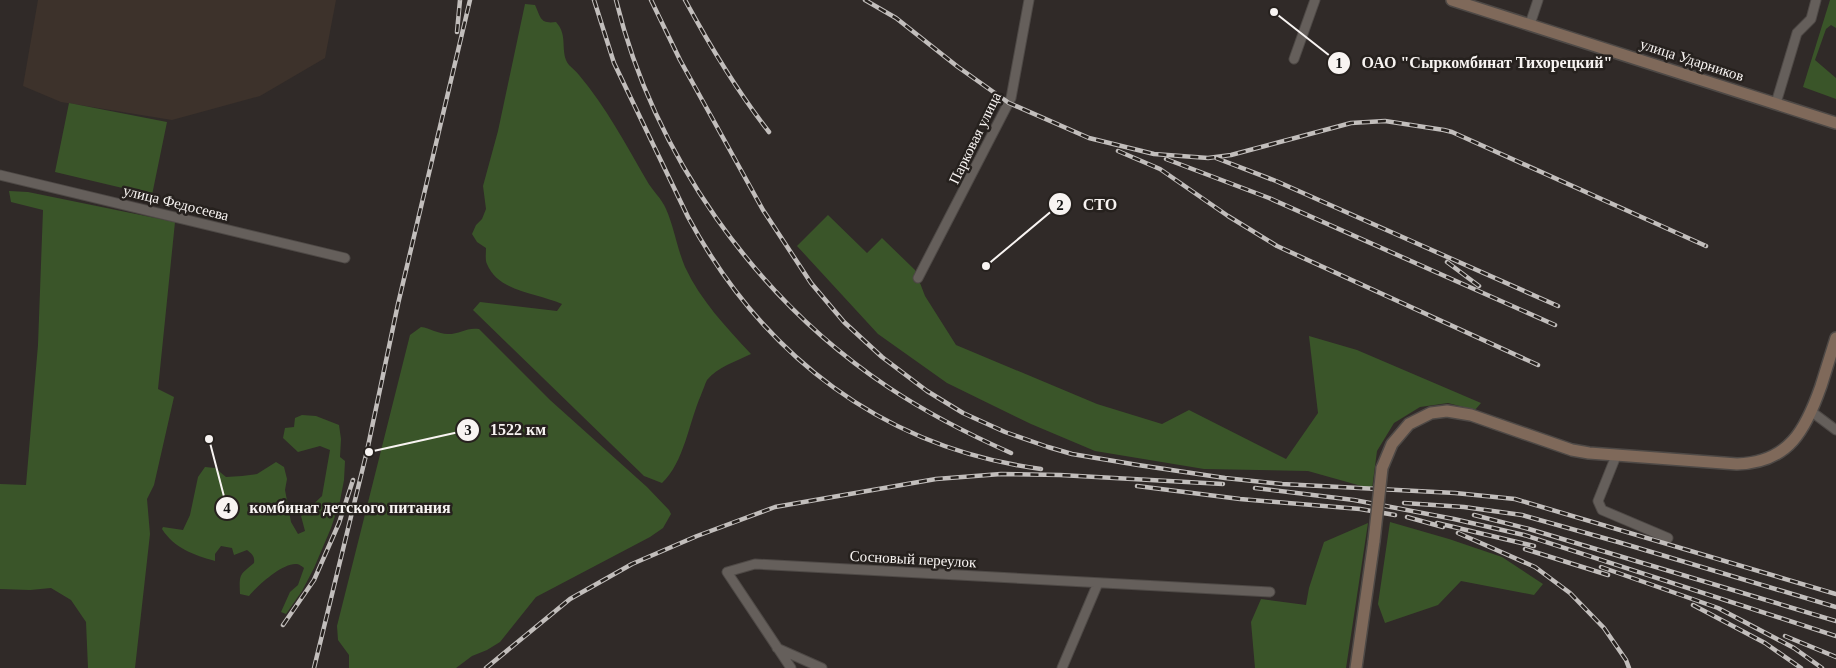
<svg xmlns="http://www.w3.org/2000/svg" width="1836" height="668" font-family="Georgia,serif">
	<style>
		.built { fill: #3d322b }
		.green { fill: #3a5529 }
		.lines { fill: none; stroke-linecap: round; stroke-linejoin: round }
		.street-casing { stroke: #4e4946; stroke-width: 11 }
		.secondary-casing { stroke: #4e4946; stroke-width: 14 }
		.street { stroke: #655f5b; stroke-width: 9 }
		.secondary { stroke: #7f695a; stroke-width: 11 }
		.rail-casing { stroke: #c2bebc; stroke-width: 4.5 }
		.rail { stroke: #26211e; stroke-width: 2.5; stroke-dasharray: 8; stroke-linecap: butt }
		.secondary-bridge-casing { stroke: #4e4946; stroke-width: 14; stroke-linecap: butt }
		.secondary-bridge { stroke: #7f695a; stroke-width: 11 }
		.labels { text-anchor: middle; stroke-width: 5; stroke-linejoin: round; paint-order: stroke }
		.street-label { font-size: 15px; fill: #f8f4f2; stroke: #26211e }
		.leader { fill: none; stroke: #f8f4f2; stroke-width: 2 }
		.callout-dot { fill: #f8f4f2; stroke: #26211e; stroke-width: 2 }
		.mark-label { font-size: 15px; text-anchor: middle; font-weight: bold; fill: #111 }
		.callout-label { font-size: 16px; text-anchor: middle; font-weight: bold; fill: #f8f4f2; stroke: #26211e; stroke-width: 5; stroke-linejoin: round; paint-order: stroke }
	</style>
	<rect width="100%" height="100%" fill="#302a28"/>
	<path class="built" d="M38 0H336L325 58 260 96 172 120 61 102 23 86Z"/>
	<path class="green" d="M1830 0H1836V28L1831 25 1826 29 1815 60 1836 78V99L1803 87Z
		M525 4 535 5C541 18 540 24 556 22 569 36 559 52 569 65 572 68 576 71 579 75 606 107 626 145 647 181 652 190 662 199 666 209 674 227 677 248 685 267 701 301 726 327 751 354 737 361 717 367 707 380 705 384 703 390 701 395 689 422 684 463 662 483L644 476 473 310 480 302 557 311 562 304C538 293 498 292 487 264 485 260 486 253 486 248L477 242 472 234 476 225 482 219 486 209 483 186 498 131Z
		M69 103 167 122 152 195 55 172Z
		M9 191 28 192 175 222 158 389 174 397 154 485 147 499 150 534 135 668H88L86 622 71 600 51 588 30 590 0 589V484L26 485 38 345 43 210 11 202Z
		M828 215 867 253 882 238 915 270 925 296 956 345 1097 404 1162 424 1189 410 1286 459 1318 413 1309 336 1357 350 1481 403 1475 410 1448 403 1420 407 1394 423 1377 451 1372 489 1308 471 1204 469 1095 451 1031 424 947 383 878 334 797 246Z
		M421 327C430 328 438 334 448 334 460 334 467 327 479 329L550 400 647 487 669 510 671 514 663 528 650 537 536 597 500 642 487 650 472 656 456 668H349V655L338 640 337 626 410 335Z
		M302 415 316 416 339 425 341 439 340 457 345 461 344 480 340 501 331 528 314 568 302 591 286 614 281 612 290 592 298 585 304 568C303 567 299 564 297 564 283 562 257 586 249 596L240 594C239 573 240 575 254 563 255 556 252 554 247 550L234 555 232 548 221 546 215 554V561C194 555 174 548 162 529L163 527 183 530 190 515 198 477 205 467 215 468 226 477 242 476 257 474 276 462 284 467 287 479 285 490 291 522 298 534 305 531 301 516 322 496 330 450 320 446 298 452 283 438 285 428 294 427 295 418Z
		M1390 522 1449 539 1502 557 1543 584 1534 595 1461 581 1438 605 1385 623 1378 604Z
		M1368 523 1346 668H1255L1251 622 1261 599 1306 605 1309 588 1324 542Z"/>
	<g class="lines">
		<defs>
			<path id="street" d="M1530 24 1538 0
				M1294 59 1315 0
				M1776 103 1797 33 1811 19 1816 0
				M0 175 345 258
				M918 278 1011 98 1029 0
				M1812 412 1836 430
				M1616 456 1598 501 1602 510 1668 538
				M777 648 822 668
				M791 668 727 572 755 564 1270 592
				M1062 668 1098 583"/>
			<path id="secondary" d="M1452 0 1836 123
				M1382 468 1392 444 1409 424 1431 413 1447 411 1471 415 1572 450 1589 453 1737 464C1789 463 1806 429 1821 386 1826 370 1831 354 1836 338
				M1356 668 1374 541"/>
		</defs>
		<use href="#street" class="street-casing"/>
		<use href="#secondary" class="secondary-casing"/>
		<use href="#street" class="street"/>
		<use href="#secondary" class="secondary"/>
		<defs>
			<path id="rail" d="M594 0 614 63 688 217C763 356 883 448 1041 469
				M616 0C654 155 755 298 888 387 927 413 968 434 1011 453
				M651 0 680 60 763 210 811 283 844 322 882 357 927 391 963 413 1005 432 1048 447 1072 454 1138 465 1225 478 1282 484 1455 493 1515 499 1836 594
				M685 0C710 46 737 91 769 132
				M865 0 896 18 958 67 1009 103 1089 138 1154 154 1208 158 1231 155 1351 123 1385 121 1444 130 1452 132 1706 246
				M457 32 460 0
				M1118 151 1160 169 1228 216 1277 246 1538 365
				M1216 158 1276 181 1558 306
				M1166 159 1269 198 1555 325
				M1447 262 1479 286
				M1137 486 1240 499 1360 509 1395 515
				M1255 488 1354 500 1454 519 1524 535 1836 636
				M1404 503 1464 507 1522 515 1618 542 1836 607
				M1474 515 1529 529 1836 621
				M1407 517 1443 527
				M1437 523 1534 546
				M1458 533 1535 567 1570 593 1604 628 1626 660 1629 668
				M1525 549 1608 575
				M1601 567 1718 608 1794 648 1822 668
				M1693 605 1765 643 1801 668
				M283 625 314 580 339 523 353 480
				M1785 636 1836 657
				M314 668 367 451 398 304 470 0
				M486 668 570 599 632 564 697 536 775 507 936 479 1001 474 1060 475 1223 484"/>
		</defs>
		<use href="#rail" class="rail-casing"/>
		<use href="#rail" class="rail"/>
		<defs>
			<path id="secondary-bridge" d="M1374 541 1382 468"/>
		</defs>
		<use href="#secondary-bridge" class="secondary-bridge-casing"/>
		<use href="#secondary-bridge" class="secondary-bridge"/>
	</g>
	<g class="labels">
		<g class="street-label">
			<text transform="translate(1692 60) rotate(18)" y="5">улица Ударников</text>
			<text transform="translate(975 138) rotate(-64)" y="5">Парковая улица</text>
			<text transform="translate(176 203) rotate(14)" y="5">улица Федосеева</text>
			<text transform="translate(913 559) rotate(3)" y="5">Сосновый переулок</text>
		</g>
	</g>
	<path class="leader" d="M1274 12L1339 63M986 266L1060 204M369 452L468 430M209 439L227 508"/>
	<g class="callout-dot">
		<circle cx="1274" cy="12" r="5"/>
		<circle cx="986" cy="266" r="5"/>
		<circle cx="369" cy="452" r="5"/>
		<circle cx="209" cy="439" r="5"/>
		<circle cx="1339" cy="63" r="12"/>
		<circle cx="1060" cy="204" r="12"/>
		<circle cx="468" cy="430" r="12"/>
		<circle cx="227" cy="508" r="12"/>
	</g>
	<g class="mark-label">
		<text x="1339" y="68">1</text>
		<text x="1060" y="210">2</text>
		<text x="468" y="435">3</text>
		<text x="227" y="513">4</text>
	</g>
	<g class="callout-label">
		<text x="1487" y="68">ОАО "Сыркомбинат Тихорецкий"</text>
		<text x="1100" y="210">СТО</text>
		<text x="518" y="435">1522 км</text>
		<text x="350" y="513">комбинат детского питания</text>
	</g>
</svg>
